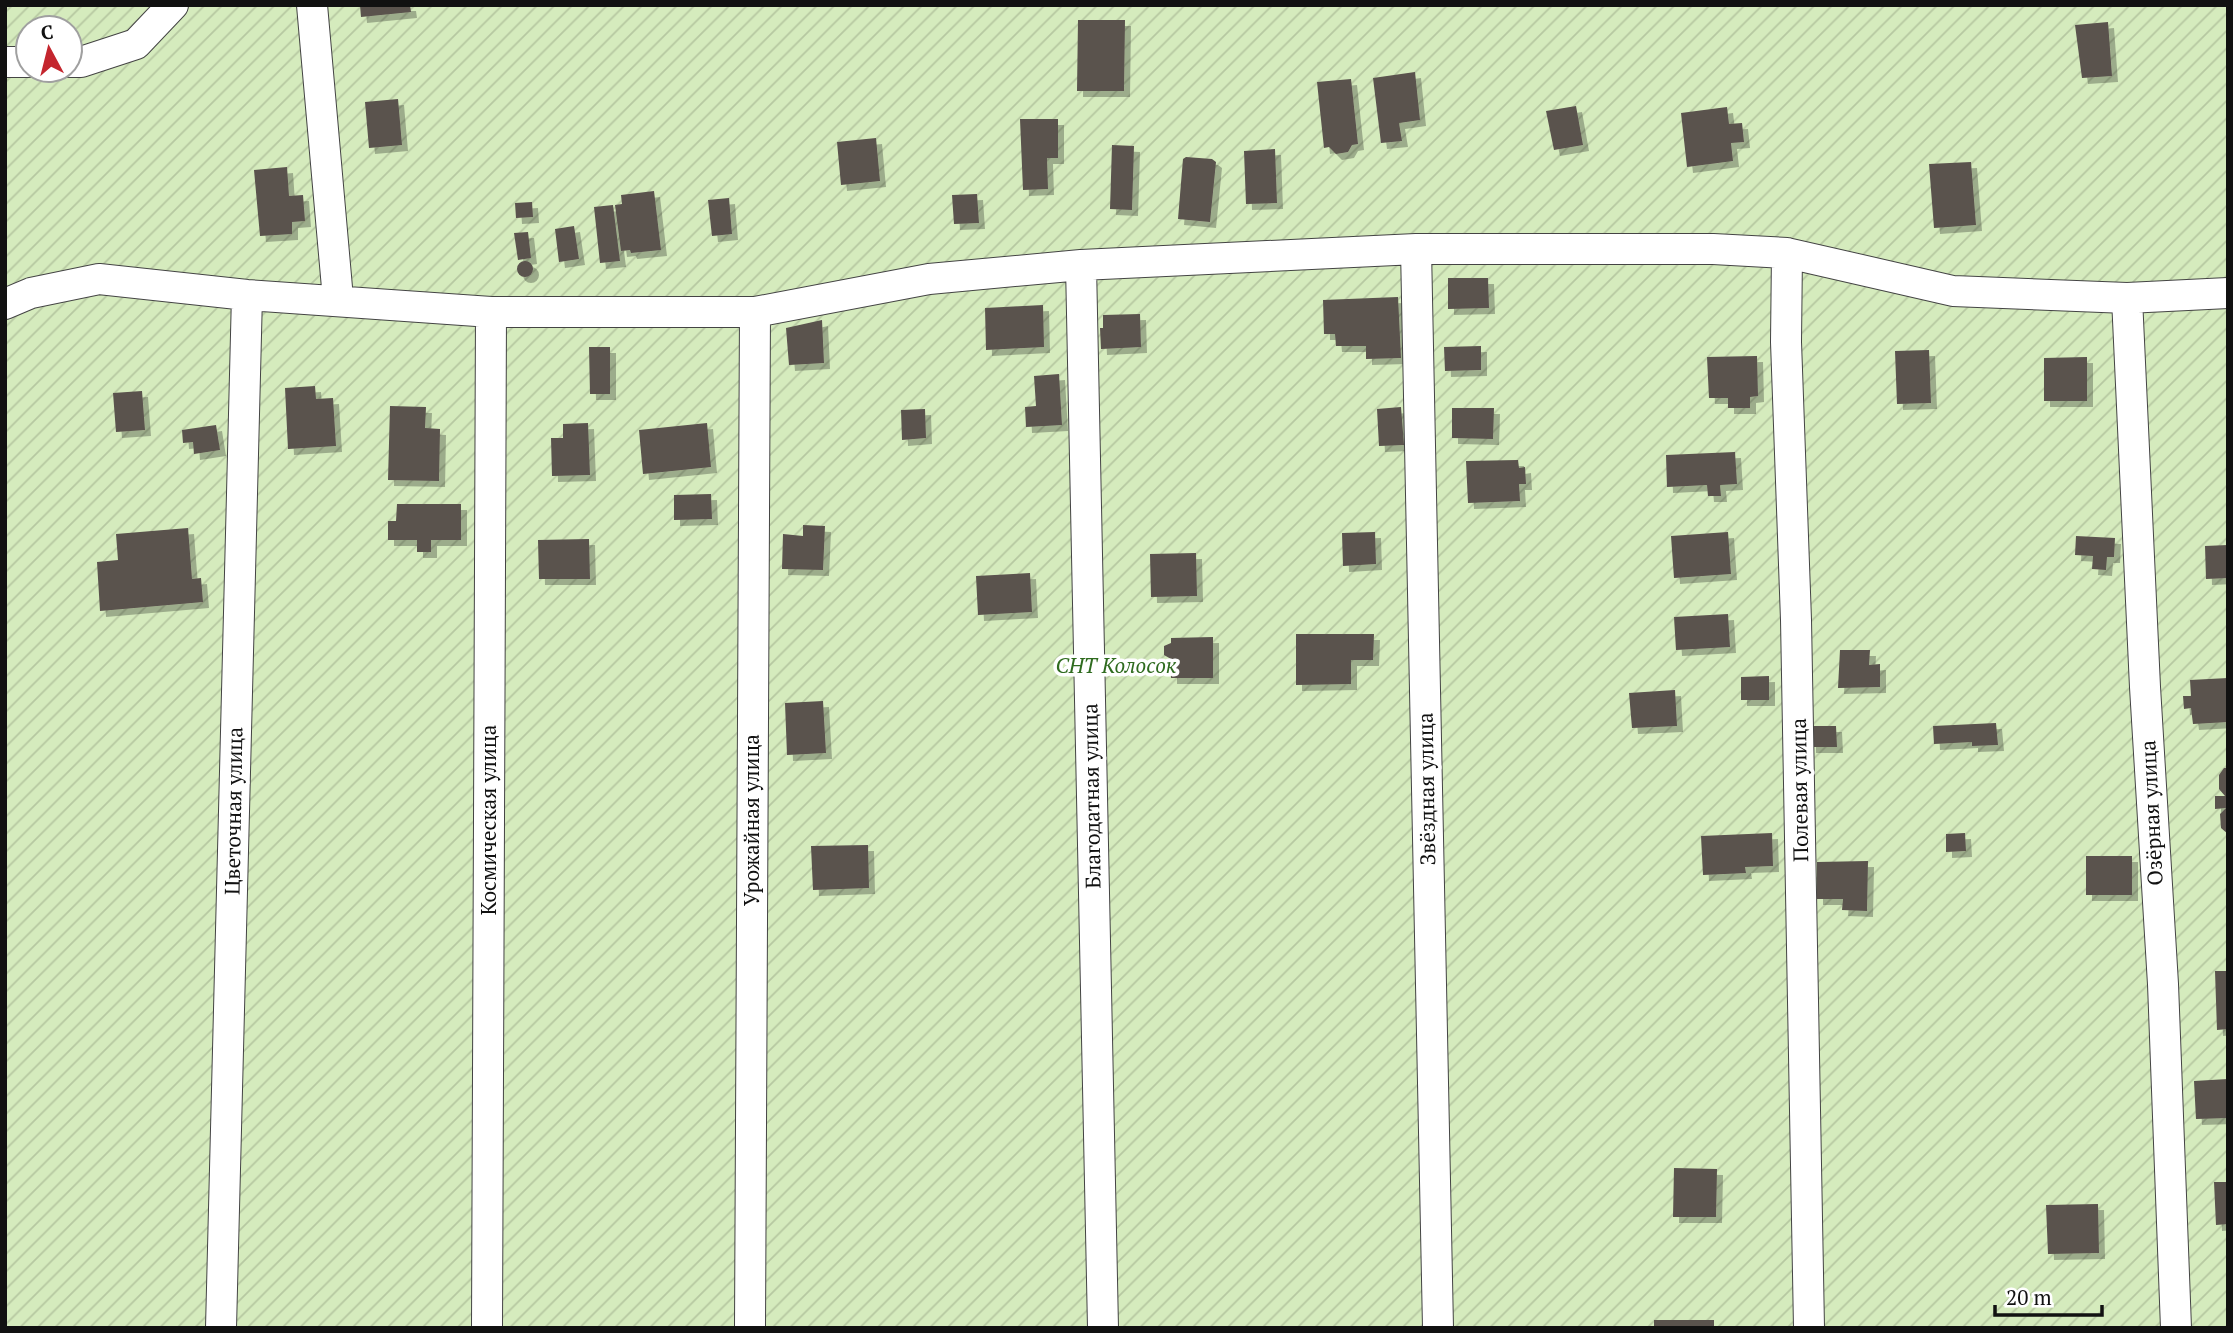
<svg xmlns="http://www.w3.org/2000/svg" width="2233" height="1333" font-family="'PT Serif',serif">
	<style>
		.garden { fill: url(#garden-furrows); fill-rule: evenodd }
		.building { fill: #5a524d; filter: url(#shadow) }
		.lines { fill: none; stroke-linecap: round; stroke-linejoin: round }
		.street-casing { stroke: #444; stroke-width: 32 }
		.street { stroke: #fff; stroke-width: 30 }
		.labels { text-anchor: middle; stroke-width: 7; stroke-linejoin: round; paint-order: stroke }
		.park-label { font-size: 21px; font-style: italic; fill: #2f6b1f; stroke: #fff }
		.street-label { font-size: 21px; fill: #111; stroke: #fff }
	</style>
	<defs>
		<pattern id="garden-furrows" width="10" height="10" patternUnits="userSpaceOnUse" patternTransform="scale(1.75)"><rect width="10" height="10" fill="#d5ebbd"/><path d="M-1 1l2-2M0 10L10 0M9 11l2-2" fill="none" stroke="#b6c8a1"/></pattern>
		<filter id="shadow"><feDropShadow dx="6" dy="6" stdDeviation="0" flood-color="#0004"/></filter>
	</defs>
	<rect width="100%" height="100%" fill="#fffdf5"/>
	<path class="garden" d="M5 5H2228V1328H5ZM28 28H70V70H28Z"/>
	<path class="building" d="M360 5H410L411 12 361 17Z
		M1078 20H1125L1124 91H1077Z
		M2108 22 2112 76 2082 78 2075 25Z
		M1415 72 1420 120 1399 123 1402 141 1381 143 1373 78Z
		M1351 79 1358 144 1352 145 1348 152 1336 154 1329 147 1324 148 1317 82Z
		M398 99 402 145 369 148 365 102Z
		M1576 106 1583 145 1554 150 1546 111Z
		M1727 107 1729 124 1742 123 1744 142 1731 143 1733 161 1687 167 1681 113Z
		M1020 119H1058V158H1047L1048 189 1023 190Z
		M876 138 880 181 841 185 837 142Z
		M1112 145 1134 146 1132 210 1110 209Z
		M1275 149 1277 203 1246 204 1244 151Z
		M1186 157 1212 159 1216 162 1210 222 1178 219 1183 159Z
		M1971 162 1976 225 1934 228 1929 164Z
		M287 167 289 196 303 195 305 221 292 222V234L260 236 254 170Z
		M654 191 661 250 631 253 630 250 621 251 615 205 622 204 621 195Z
		M977 194 979 223 954 224 952 195Z
		M729 198 732 234 712 236 708 200Z
		M532 202 533 217 516 218 515 203Z
		M613 205 620 261 600 263 594 207Z
		M574 226 579 259 559 262 555 229Z
		M528 232 531 258 518 260 514 233Z
		M517 269a8 8 0 1 1 16 0a8 8 0 1 1-16 0Z
		M1448 278H1488L1489 308 1448 309Z
		M1398 297 1401 358 1366 359V346H1336L1335 334H1324L1323 300Z
		M1043 305 1044 347 986 350 985 308Z
		M1140 314 1141 347 1101 349 1100 328H1103V315Z
		M822 320 824 363 789 365 786 328Z
		M1481 346V370L1445 371 1444 347Z
		M589 347H610V394H590Z
		M1929 350 1931 403 1897 404 1895 351Z
		M1757 356 1758 396 1750 397V408H1728V398H1709L1707 357Z
		M2087 357V401H2044V358Z
		M1059 374 1062 425 1026 427 1025 407 1036 406 1034 376Z
		M315 386 316 399 333 398 336 446 288 449 285 388Z
		M142 391 145 430 116 432 113 393Z
		M390 406 426 407 425 428 440 429 439 481 388 480Z
		M1401 407 1404 445 1379 446 1377 409Z
		M1452 408H1494L1493 439 1452 438Z
		M925 409 926 438 902 440 901 410Z
		M588 423 590 475 552 476 551 438H563V424Z
		M707 423 711 467 643 474 639 430Z
		M216 425 220 450 194 454 193 442 183 443 182 430Z
		M1735 452 1737 484 1720 485 1721 496H1708L1707 485 1667 487 1666 455Z
		M1518 460 1519 468 1525 467 1526 484H1519L1520 501 1468 503 1466 461Z
		M711 494 712 519 674 520V495Z
		M397 504H461V540H431V552H417V540H388V521H396Z
		M803 525 825 526 823 570 782 569 783 534 803 536Z
		M188 528 192 579 201 578 203 602 100 611 97 562 118 560 116 534Z
		M1375 532 1376 564 1343 566 1342 533Z
		M1728 532 1731 574 1674 578 1671 536Z
		M2076 536 2115 538 2114 557H2107L2106 570 2092 569 2093 556 2075 555Z
		M589 539 590 579H539L538 540Z
		M2228 545V578L2206 579 2205 546Z
		M1196 553 1197 596 1151 597 1150 554Z
		M1030 573 1032 612 978 615 976 576Z
		M1728 614 1730 647 1676 650 1674 617Z
		M1296 634H1374L1373 660H1351V684L1296 685Z
		M1213 637V678H1171V659L1164 655V646L1171 643V638Z
		M1840 650H1870L1869 665 1880 664V687L1838 688Z
		M1769 676V700H1741V677Z
		M2228 678V722L2193 724 2191 708 2184 709 2183 696H2191L2190 680Z
		M1675 690 1677 726 1632 728 1629 693Z
		M823 701 826 753 787 755 785 703Z
		M1996 723 1998 745 1972 746V742L1934 744 1933 726Z
		M1810 726H1836L1837 747H1810Z
		M2224 768H2228V834L2221 828 2220 814 2226 808 2215 809V796H2225L2219 789V775Z
		M1772 833 1773 866 1745 867 1746 873 1703 875 1701 836Z
		M1965 833 1966 851 1946 852V834Z
		M868 845 869 888 813 890 811 846Z
		M2086 856H2132V895H2086Z
		M1868 861 1867 911 1842 910 1843 899H1817V862Z
		M2215 971H2228V1029L2217 1030Z
		M2228 1079V1118L2196 1119 2194 1081Z
		M1674 1168 1717 1169 1716 1217H1673Z
		M2214 1182H2228V1224L2216 1225Z
		M2098 1204 2099 1253 2048 1254 2046 1205Z
		M1654 1320H1714V1328H1654Z"/>
	<g class="lines">
		<defs>
			<path id="street" d="M312 5 338 299
				M5 62H28
				M70 62H81L136 44 173 5
				M1416 249 1438 1328
				M1787 253 1786 342 1796 620 1809 1328
				M1081 265 1103 1328
				M2127 298 2145 687 2163 984 2176 1328
				M5 304 31 293 99 279 247 295 491 312H755L929 279 1081 265 1416 249H1713L1787 253 1953 291 2127 298 2228 293
				M221 1328 247 295
				M487 1328 491 312
				M750 1328 755 312"/>
		</defs>
		<use href="#street" class="street-casing"/>
		<use href="#street" class="street"/>
	</g>
	<g class="labels">
		<g class="park-label">
			<text x="1116" y="673">СНТ Колосок</text>
		</g>
		<g class="street-label">
			<text transform="translate(1427 789) rotate(-91)" y="7">Звёздная улица</text>
			<text transform="translate(1800 790) rotate(-91)" y="7">Полевая улица</text>
			<text transform="translate(1092 796) rotate(-91)" y="7">Благодатная улица</text>
			<text transform="translate(234 811) rotate(-89)" y="7">Цветочная улица</text>
			<text transform="translate(2152 813) rotate(-93)" y="7">Озёрная улица</text>
			<text transform="translate(489 820) rotate(-90)" y="7">Космическая улица</text>
			<text transform="translate(752 820) rotate(-90)" y="7">Урожайная улица</text>
		</g>
	</g>
	<rect width="2233" height="1333" fill="none" stroke="#111111" stroke-width="14"/>
	<g transform="translate(49 49) rotate(353)"><circle r="33" fill="#ffffff" stroke="#a0a0a0" stroke-width="2"/>
	<path d="M0-5L12 26L0 18L-12 26Z" fill="#c4262e"/>
	<text y="-10" font-size="19" font-weight="bold" text-anchor="middle" fill="#111111">С</text>
	</g>
	<path d="M1995 1305v10h107v-10" fill="none" stroke="#111111" stroke-width="3.5"/>
	<text x="2006" y="1305" font-size="21" fill="#111111" stroke="#ffffff" stroke-width="5" paint-order="stroke">20 m</text>
</svg>
